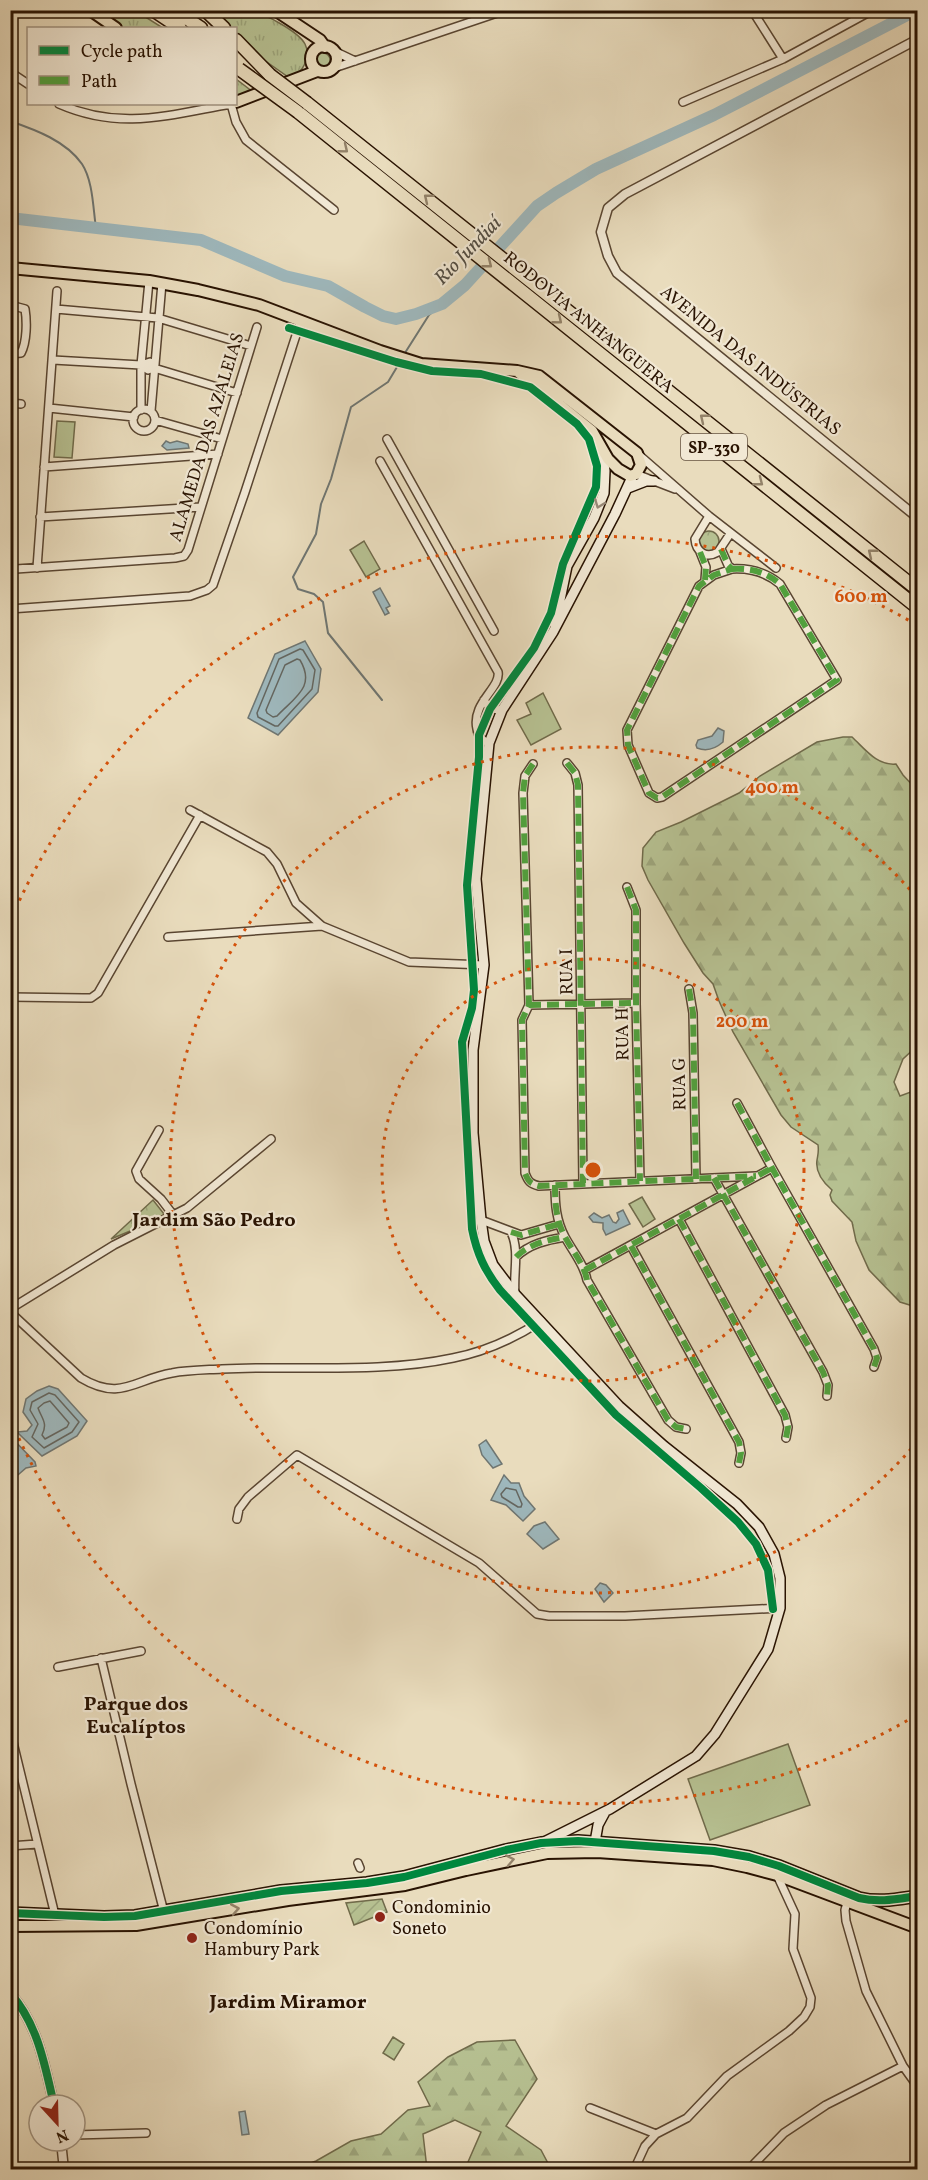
<svg xmlns="http://www.w3.org/2000/svg" width="928" height="2180" font-family="Vollkorn,serif">
	<style>
		.grass { fill: url(#grass-tufts); stroke: #706a4a; stroke-width: 1.5 }
		.forest { fill: url(#forest-firs); stroke: #706a4a; stroke-width: 1.5 }
		.park { fill: url(#park-crowns); stroke: #706a4a; stroke-width: 1.5 }
		.garden { fill: url(#garden-furrows); stroke: #706a4a; stroke-width: 1.5 }
		.pitch { fill: #b6c091; stroke: #706a4a; stroke-width: 1.5 }
		.water { fill: #9eb8bd; stroke: #6f7672; stroke-width: 1.5 }
		.lines { fill: none; stroke-linecap: round; stroke-linejoin: round }
		.shore { stroke: #646660; stroke-width: 1.5 }
		.stream { stroke: #6f7672; stroke-width: 2 }
		.river { stroke: #9eb8bd; stroke-width: 12 }
		.minor-casing { stroke: #594531; stroke-width: 10 }
		.tertiary-casing { stroke: #594531; stroke-width: 11 }
		.secondary-casing { stroke: #291302; stroke-width: 12 }
		.primary-casing { stroke: #291302; stroke-width: 14 }
		.motorway-casing { stroke: #291302; stroke-width: 15 }
		.minor { stroke: #f1e8d4; stroke-width: 7 }
		.tertiary { stroke: #f1e8d4; stroke-width: 8 }
		.secondary { stroke: #f1e8d4; stroke-width: 9 }
		.primary { stroke: #e9dcbd; stroke-width: 10 }
		.motorway { stroke: #e9dcbd; stroke-width: 12 }
		.motorway-bridge-casing { stroke: #291302; stroke-width: 15; stroke-linecap: butt }
		.motorway-bridge { stroke: #e9dcbd; stroke-width: 12 }
		.quiet { stroke: #51a03d; stroke-width: 6; stroke-dasharray: 12 6; stroke-linecap: butt }
		.cycleway-casing { stroke: #f1e8d4; stroke-width: 11 }
		.cycleway { stroke: #00873e; stroke-width: 8 }
		.oneway { stroke: #938269 }
		.oneway2 { stroke: #978876 }
		.ring { fill: none; stroke: #d5520b; stroke-width: 3; stroke-dasharray: 3 6 }
		.poi-dot { fill: #8f2418; stroke: #f1e8d4; stroke-width: 2 }
		.labels { text-anchor: middle; stroke-width: 4.5; stroke-linejoin: round; paint-order: stroke }
		.shield { fill: #f1e8d4; stroke: #655341; stroke-width: 1.5 }
		.shield-label { font-size: 16px; font-weight: bold; fill: #291302 }
		.street-label { font-size: 18px; fill: #291302; stroke: #f1e8d4 }
		.poi-label { font-size: 18px; fill: #291302; stroke: #f1e8d4; text-anchor: start }
		.water-label { font-size: 20px; font-style: italic; fill: #524d43; stroke: #f1e8d4 }
		.neighbourhood-label { font-size: 20px; font-weight: bold; fill: #291302; stroke: #f1e8d4 }
		.centre { fill: #d5520b; stroke: #f1e8d4; stroke-width: 3 }
		.ring-label { font-size: 18px; text-anchor: middle; font-weight: bold; fill: #d5520b; stroke: #f1e8d4; stroke-width: 4.5; stroke-linejoin: round; paint-order: stroke }
	</style>
	<defs>
		<pattern id="grass-tufts" width="24" height="20" patternUnits="userSpaceOnUse" patternTransform="scale(1.5)"><rect width="24" height="20" fill="#b6c091"/><path d="M3 7l-1-3M5 7V3M7 7l1-3M15 17l-1-3M17 17v-4M19 17l1-3" fill="none" stroke="#9ca47b"/></pattern>
		<pattern id="forest-firs" width="22" height="20" patternUnits="userSpaceOnUse" patternTransform="scale(1.5)"><rect width="22" height="20" fill="#b6c091"/><path d="M5 1l3.5 6h-7zM16 11l3.5 6h-7z" fill="#9ca47b"/></pattern>
		<pattern id="park-crowns" width="20" height="18" patternUnits="userSpaceOnUse" patternTransform="scale(1.5)"><rect width="20" height="18" fill="#b6c091"/><path d="M2 6a3 3 0 1 1 6 0M12 15a3 3 0 1 1 6 0" fill="none" stroke="#9ca47b"/></pattern>
		<pattern id="garden-furrows" width="10" height="10" patternUnits="userSpaceOnUse" patternTransform="scale(1.5)"><rect width="10" height="10" fill="#b6c091"/><path d="M-1 1l2-2M0 10L10 0M9 11l2-2" fill="none" stroke="#9ca47b"/></pattern>
	</defs>
	<rect width="100%" height="100%" fill="#e9dcbd"/>
	<filter id="stains"><feTurbulence type="fractalNoise" baseFrequency=".00333" numOctaves="4"/><feColorMatrix values="0 0 0 0 .2 0 0 0 0 .09 0 0 0 0 .02 0 0 0 .5 -.17"/></filter>
	<radialGradient id="worn" r=".72"><stop offset=".6" stop-color="#630" stop-opacity="0"/><stop offset="1" stop-color="#630" stop-opacity=".3"/></radialGradient>
	<path class="grass" d="M96 11H136L163 28H123Z
		M212 11C224 11 237 9 249 11 262 12 298 31 305 44 312 58 302 72 291 79L264 60 236 34V28H230Z
		M316 60a7 7 0 1 1 14 0a7 7 0 1 1-14 0Z
		M236 79 253 92 236 98Z"/>
	<path class="forest" d="M843 737H852C865 749 877 766 896 764L903 775 917 790V1046L903 1059 894 1082 900 1096 911 1092 917 1077 916 1307 900 1302 869 1270 856 1241 852 1222 832 1201 830 1195 832 1190C824 1183 815 1172 817 1160 818 1154 819 1151 818 1145L791 1127 781 1115 733 1032 719 1001 713 984 703 973 684 943 648 880 642 866 643 848 656 832 681 822 739 793 760 776 817 742Z
		M515 2040 537 2079 506 2126 541 2150 551 2169H478L468 2162 481 2132 455 2120 423 2134 427 2169H295L316 2161 351 2141 381 2134 408 2110 430 2106 418 2082 448 2057 477 2042Z"/>
	<path class="park" d="M699 541a10 10 0 1 1 20 0a10 10 0 1 1-20 0Z
		M153 1200 164 1214 159 1219 111 1239Z"/>
	<path class="garden" d="M382 1899 387 1912 354 1925 346 1903Z"/>
	<path class="pitch" d="M57 421 75 422 72 458 54 457Z
		M364 541 380 569 366 577 350 550Z
		M543 693 561 729 531 745 517 720 531 714 526 703Z
		M642 1197 655 1219 643 1227 629 1204Z
		M788 1744 810 1805 710 1840 688 1779Z
		M393 2037 404 2044 394 2060 383 2053Z"/>
	<path class="water" d="M166 441 170 443 177 441 188 444 189 448 167 450 162 446Z
		M380 588 390 606 386 608 389 613 385 615 373 592Z
		M305 641 321 669 318 692 278 735 248 718 275 654Z
		M718 728 724 731 723 742C715 749 707 752 697 748L696 745 698 740 712 736Z
		M623 1210 630 1224 606 1235 603 1229V1223L593 1222 589 1217 594 1213 602 1218 609 1215 613 1222 616 1223 619 1219 617 1213Z
		M49 1386 58 1389 87 1421 77 1436 42 1456 17 1432 27 1431 32 1425 23 1412 26 1399 37 1391Z
		M10 1436 35 1462 36 1466 26 1468 11 1481Z
		M486 1440 502 1464 493 1468 482 1455 479 1445Z
		M504 1475 511 1483H519L524 1496 535 1509 523 1521 506 1505 491 1500Z
		M545 1522 559 1539 543 1549 527 1534 534 1526Z
		M600 1583 606 1585 613 1593 604 1602 595 1589Z
		M245 2111 249 2134 242 2135 239 2112Z"/>
	<g class="lines">
		<path class="shore" d="M300 649 303 650 315 670 312 689 278 726H275L258 717 257 713 279 659Z
			M297 659 300 660C316 687 295 697 277 716L273 717 267 713 266 710 285 665Z
			M49 1393 55 1395 79 1422 72 1432 44 1448 32 1437 38 1424 30 1410 32 1402Z
			M50 1401 69 1423 67 1427 45 1439 42 1435C48 1423 42 1419 38 1408L44 1403Z
			M506 1488 516 1490 522 1504 521 1507H518L502 1497 501 1494Z"/>
		<path class="stream" d="M10 121C36 130 66 141 82 164 93 181 93 208 96 228
			M403 356 429 315 442 304
			M382 700 328 633 323 602 314 594 298 589 293 577 316 534 321 504 331 479 351 407 388 382 397 367"/>
		<path class="river" d="M10 218 201 240 285 276 328 286 365 307 383 316 396 319 416 314 442 304 465 285 537 206 556 193 596 169 714 115 917 10"/>
		<defs>
			<path id="minor" d="M752 10 783 59
				M334 51 355 61
				M334 68 506 10
				M10 72 28 84
				M683 102 783 59 873 10
				M59 104C121 131 168 115 231 104L236 122 246 140 334 210
				M10 305 25 309C27 321 27 342 21 353L10 354
				M56 309 158 318 251 346
				M53 360 141 365 150 362 154 368
				M141 365 148 370 154 368 237 393
				M10 403 21 404
				M49 408 134 417
				M133 420a11 11 0 1 1 22 0a11 11 0 1 1-22 0Z
				M141 410V365L149 281
				M151 411 162 283
				M155 420 222 439
				M387 439 494 631
				M639 455 709 516 776 568
				M380 461 498 672C501 688 471 703 477 729 478 737 483 741 489 743
				M44 467 218 454
				M636 474 675 489
				M709 516 695 539C696 552 706 559 718 552L730 534
				M40 517 201 507
				M721 549 728 565 732 569
				M700 552 706 567 705 580
				M37 568 57 291
				M16 569 175 558 184 556 188 550 257 327
				M732 569C751 568 766 572 780 584L837 680 662 797 657 798 649 793 628 745 627 730 699 586 714 575Z
				M10 609 190 596 207 590 213 585 245 492 301 320
				M484 700 490 709 502 710
				M567 763 575 773 578 785 583 1183
				M533 764 525 776 523 793 529 1005 522 1020 525 1173C528 1181 530 1184 539 1186L756 1176
				M190 810 267 852 277 864 296 903 322 926 409 962 484 965
				M627 887 636 910V1003L640 1181
				M168 937 322 926
				M689 989 693 1013 696 1179
				M10 997 83 998H91L98 993 200 815
				M529 1005 636 1003
				M737 1103 772 1168 874 1349 877 1358 874 1367
				M159 1130 136 1171 139 1179 161 1199 174 1216
				M714 1178 823 1372 828 1385 827 1396
				M555 1185C555 1204 556 1220 565 1237 573 1252 584 1264 587 1280L668 1420 676 1427 686 1429
				M679 1219 785 1415 788 1427 786 1438
				M481 1220 521 1235 559 1224
				M511 1232C520 1251 513 1273 515 1294
				M631 1246 739 1442 741 1453 739 1463
				M516 1257C529 1244 547 1240 565 1237
				M585 1270 772 1168
				M10 1309 114 1245 187 1208 271 1139
				M10 1312 81 1378C121 1402 135 1379 172 1373 188 1370 205 1370 222 1369 298 1365 378 1374 453 1358 484 1352 515 1338 541 1321
				M237 1519 239 1509 248 1497 297 1455 479 1563 537 1614 549 1616H625L780 1608
				M101 1658 131 1784 164 1912
				M58 1667 141 1651
				M10 1730 55 1915
				M10 1846 37 1844
				M358 1863 360 1868
				M848 1899 845 1910 846 1921 866 1991 903 2066 918 2087
				M590 2108 656 2134 687 2118 727 2076 789 2031 804 2017 810 2007 811 1998 793 1949 795 1914 777 1875
				M75 2135 146 2133
				M754 2164 784 2133 826 2105 903 2066
				M634 2170 645 2146 656 2134"/>
			<path id="tertiary" d="M918 39 625 194 608 208 601 232 608 256 617 273 918 518
				M10 1993C38 2024 45 2066 54 2105
				M61 2141 64 2170"/>
			<path id="secondary" d="M628 488 646 481H654
				M555 624 567 566 594 518 604 493 605 471 602 450
				M544 1842 610 1809 696 1756 715 1734 768 1649 780 1608V1578L774 1554 759 1527 737 1504 664 1446 619 1406 515 1294 493 1265 484 1241 481 1220 473 1133V1050L484 965 476 879 489 743 502 710 553 632 615 514 633 475
				M595 1842 598 1825 605 1812"/>
			<path id="primary" d="M90 10 116 28
				M275 10 320 40 325 47
				M311 59a13 13 0 1 1 26 0a13 13 0 1 1-26 0Z
				M236 102 317 71
				M10 268 149 281 198 290 259 305 380 351 421 364 517 371 539 376 637 453 641 465 636 474 630 476 618 469 608 459 592 431 517 371
				M10 1913 104 1917 135 1916 281 1891 367 1883 404 1877 506 1850 541 1843 578 1841 714 1851 749 1857 779 1866 859 1898C880 1903 897 1899 918 1896
				M10 1926 136 1925 288 1900 405 1885 466 1870 547 1853 597 1852 713 1860 747 1867 777 1875 918 1928"/>
			<path id="motorway" d="M153 10 180 28
				M174 10 201 28
				M205 10 224 28
				M236 40 270 75
				M307 103 918 590
				M298 112 918 608"/>
		</defs>
		<use href="#minor" class="minor-casing"/>
		<use href="#tertiary" class="tertiary-casing"/>
		<use href="#secondary" class="secondary-casing"/>
		<use href="#primary" class="primary-casing"/>
		<use href="#motorway" class="motorway-casing"/>
		<use href="#minor" class="minor"/>
		<use href="#tertiary" class="tertiary"/>
		<use href="#secondary" class="secondary"/>
		<use href="#primary" class="primary"/>
		<use href="#motorway" class="motorway"/>
		<defs>
			<path id="motorway-bridge" d="M239 69 298 112
				M270 75 307 103"/>
		</defs>
		<use href="#motorway-bridge" class="motorway-bridge-casing"/>
		<use href="#motorway-bridge" class="motorway-bridge"/>
		<path class="quiet" d="M721 549 728 565 732 569
			M700 552 706 567 705 580
			M732 569C751 568 766 572 780 584L837 680 662 797 657 798 649 793 628 745 627 730 699 586 714 575Z
			M567 763 575 773 578 785 583 1183
			M533 764 525 776 523 793 529 1005 522 1020 525 1173C528 1181 530 1184 539 1186L756 1176
			M627 887 636 910V1003L640 1181
			M689 989 693 1013 696 1179
			M529 1005 636 1003
			M737 1103 772 1168 874 1349 877 1358 874 1367
			M714 1178 823 1372 828 1385 827 1396
			M555 1185C555 1204 556 1220 565 1237 573 1252 584 1264 587 1280L668 1420 676 1427 686 1429
			M679 1219 785 1415 788 1427 786 1438
			M511 1232 521 1235 559 1224
			M631 1246 739 1442 741 1453 739 1463
			M516 1257C529 1244 547 1240 565 1237
			M585 1270 772 1168"/>
		<defs>
			<path id="cycleway" d="M289 328 396 362 432 371 481 374 530 387 577 424 589 439 597 466 596 487 563 564 551 613 534 648 490 709 479 735V757L467 885 474 990 472 1008 462 1042 472 1229C477 1254 485 1271 500 1290L616 1415 701 1488 738 1522 756 1544 768 1570 773 1609
				M10 1913 104 1917 135 1916 281 1891 367 1883 404 1877 506 1850 541 1843 578 1841 714 1851 749 1857 779 1866 859 1898C880 1903 897 1899 918 1896
				M10 1993C38 2024 45 2066 54 2105"/>
		</defs>
		<use href="#cycleway" class="cycleway-casing"/>
		<use href="#cycleway" class="cycleway"/>
	</g>
	<defs><path id="oneway-chevron" d="M-2-3.5L2.5 0L-2 3.5" fill="none" stroke-width="1.6" stroke-linecap="round" stroke-linejoin="round" transform="scale(1.5)"/></defs>
	<g class="oneway">
		<use href="#oneway-chevron" transform="translate(344 149) rotate(39)"/>
		<use href="#oneway-chevron" transform="translate(428 198) rotate(-141)"/>
		<use href="#oneway-chevron" transform="translate(488 264) rotate(38)"/>
		<use href="#oneway-chevron" transform="translate(558 320) rotate(39)"/>
		<use href="#oneway-chevron" transform="translate(704 418) rotate(-141)"/>
		<use href="#oneway-chevron" transform="translate(759 482) rotate(38)"/>
		<use href="#oneway-chevron" transform="translate(872 553) rotate(-141)"/>
		<use href="#oneway-chevron" transform="translate(510 1860) rotate(-11)"/>
		<use href="#oneway-chevron" transform="translate(235 1909) rotate(-10)"/>
	</g>
	<use class="oneway2" href="#oneway-chevron" transform="translate(599 504) rotate(111)"/>
	<g class="ring">
		<circle cx="593" cy="1170" r="211"/>
		<path d="M917 1442A423 423 0 1 1 917 898"/>
		<path d="M915 1716A634 634 0 0 1 12 1423M12 917A634 634 0 0 1 915 624"/>
	</g>
	<g class="poi-dot">
		<circle cx="380" cy="1917" r="6"/>
		<circle cx="192" cy="1938" r="6"/>
	</g>
	<g class="labels">
		<rect class="shield" x="681" y="434" width="66" height="26" rx="4.5"/>
		<g class="shield-label">
			<text x="714" y="453">SP-330</text>
		</g>
		<g class="street-label">
			<text transform="translate(589 322) rotate(39)" y="6">RODOVIA ANHANGUERA</text>
			<text transform="translate(751 360) rotate(39)" y="6">AVENIDA DAS INDÚSTRIAS</text>
			<text transform="translate(206 437) rotate(-73)" y="6">ALAMEDA DAS AZALEIAS</text>
			<text transform="translate(566 972) rotate(-91)" y="6">RUA I</text>
			<text transform="translate(622 1034) rotate(-91)" y="6">RUA H</text>
			<text transform="translate(679 1084) rotate(-91)" y="6">RUA G</text>
		</g>
		<g class="poi-label">
			<text x="392" y="1913">Condominio<tspan x="392" dy="21">Soneto</tspan></text>
			<text x="204" y="1934">Condomínio<tspan x="204" dy="21">Hambury Park</tspan></text>
		</g>
		<g class="water-label">
			<text transform="translate(467 250) rotate(-46)" y="7">Rio Jundiaí</text>
		</g>
		<g class="neighbourhood-label">
			<text x="214" y="1226">Jardim São Pedro</text>
			<text x="136" y="1710">Parque dos<tspan x="136" dy="23">Eucalíptos</tspan></text>
			<text x="288" y="2008">Jardim Miramor</text>
		</g>
	</g>
	<circle cx="593" cy="1170" r="9" class="centre"/>
	<g class="ring-label">
		<text x="861" y="602">600 m</text>
		<text x="772" y="793">400 m</text>
		<text x="742" y="1027">200 m</text>
	</g>
	<rect width="928" height="2180" fill="none" stroke="#e9dcbd" stroke-width="36"/>
	<rect x="12" y="12" width="904" height="2156" fill="none" stroke="#291302" stroke-width="3"/>
	<rect x="18" y="18" width="892" height="2144" fill="none" stroke="#291302" stroke-width="1.5"/>
	<rect x="27" y="27" width="210" height="78" fill="#f1e8d4" stroke="#a19380" stroke-width="1.5"/>
	<rect x="39" y="46" width="30" height="9" fill="#00873e" stroke="#a19380" stroke-width="1.5"/>
	<text x="81" y="57" font-size="18" fill="#291302">Cycle path</text>
	<rect x="39" y="76" width="30" height="9" fill="#51a03d" stroke="#a19380" stroke-width="1.5"/>
	<text x="81" y="87" font-size="18" fill="#291302">Path</text>
	<g transform="translate(57 2123) rotate(158)"><circle r="28" fill="#f1e8d4" stroke="#a19380" stroke-width="1.5"/>
	<path d="M0-4.5L10 22L0 15L-10 22Z" fill="#8f2418"/>
	<text y="-9" font-size="16" font-weight="bold" text-anchor="middle" fill="#291302">N</text>
	</g>
	<rect width="100%" height="100%" filter="url(#stains)"/>
	<rect width="100%" height="100%" fill="url(#worn)"/>
</svg>
